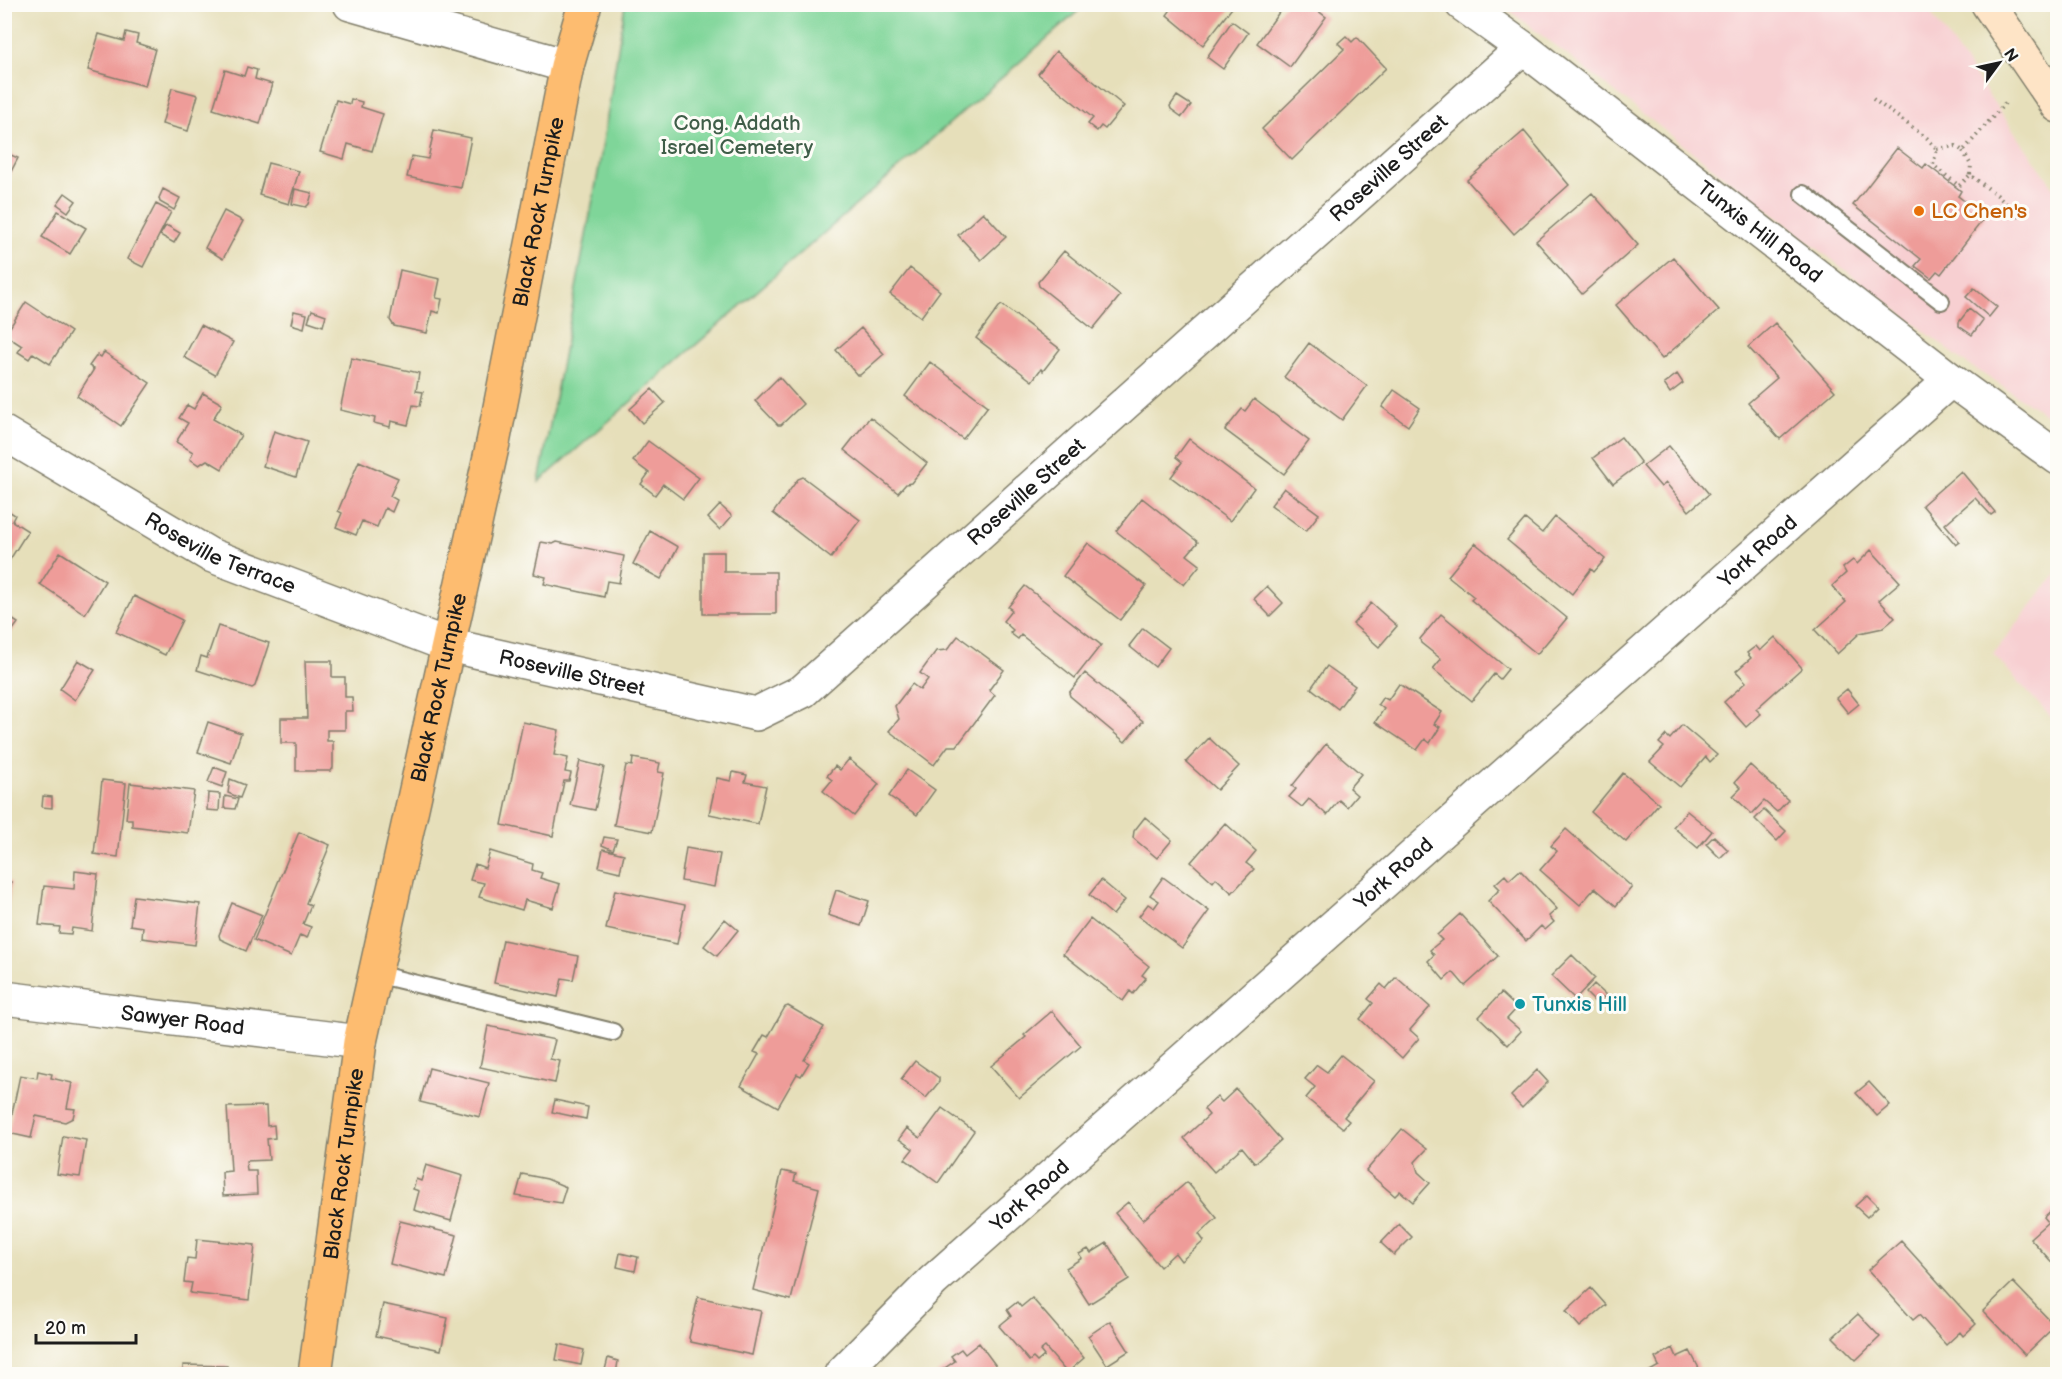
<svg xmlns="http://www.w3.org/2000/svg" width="2062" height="1379" font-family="'Balsamiq Sans',sans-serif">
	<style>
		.built { fill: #f7cfd1 }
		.green { fill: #7fd599; stroke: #4e785a; stroke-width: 1.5 }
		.building { fill: #ee9c99 }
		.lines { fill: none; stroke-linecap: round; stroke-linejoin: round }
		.service-casing { stroke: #817e6b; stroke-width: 20 }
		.minor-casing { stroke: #817e6b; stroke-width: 36 }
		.secondary-casing { stroke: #817e6b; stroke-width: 36 }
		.primary-casing { stroke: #817e6b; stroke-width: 36 }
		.path { stroke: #817e6b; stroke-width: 4; stroke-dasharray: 1.5 4.5; stroke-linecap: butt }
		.service { stroke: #fff; stroke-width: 16 }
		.minor { stroke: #fff; stroke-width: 33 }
		.secondary { stroke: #fee4c6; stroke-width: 33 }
		.primary { stroke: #fdbc70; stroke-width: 33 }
		.food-dot { fill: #e8710a; stroke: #fdfcf7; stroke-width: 2 }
		.culture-dot { fill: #0f9aa8; stroke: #fdfcf7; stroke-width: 2 }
		.labels { text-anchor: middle; stroke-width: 6; stroke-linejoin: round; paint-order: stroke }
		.park-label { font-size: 21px; fill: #3f5d48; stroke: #fdfcf7 }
		.street-label { font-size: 21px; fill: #1c1c1c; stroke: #fdfcf7 }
		.food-label { font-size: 21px; fill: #c56008; stroke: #fdfcf7; text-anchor: start }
		.culture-label { font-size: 21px; fill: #0d838f; stroke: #fdfcf7; text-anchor: start }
	</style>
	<rect width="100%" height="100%" fill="#fdfcf7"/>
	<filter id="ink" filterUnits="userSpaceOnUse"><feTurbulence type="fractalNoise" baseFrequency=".0167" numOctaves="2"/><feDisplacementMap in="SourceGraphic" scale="12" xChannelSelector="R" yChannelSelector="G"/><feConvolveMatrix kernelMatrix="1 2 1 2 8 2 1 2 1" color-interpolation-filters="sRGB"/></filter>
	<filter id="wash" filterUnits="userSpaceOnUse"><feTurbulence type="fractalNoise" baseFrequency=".008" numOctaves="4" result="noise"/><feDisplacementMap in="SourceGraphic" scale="24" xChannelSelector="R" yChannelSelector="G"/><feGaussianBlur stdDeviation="1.35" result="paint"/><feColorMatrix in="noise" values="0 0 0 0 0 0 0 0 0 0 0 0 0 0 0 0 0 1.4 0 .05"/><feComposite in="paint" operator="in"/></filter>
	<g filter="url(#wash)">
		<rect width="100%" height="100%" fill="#e6dfba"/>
		<path class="built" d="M1502 5H1925L2057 192V422L1963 361Z
			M2057 573V724L1993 654Z"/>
		<path class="green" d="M625 5H1085L539 482 598 173Z"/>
		<g id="blocks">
			<path class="building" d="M1175 4H1235L1203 45 1167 15Z
				M1285 4H1309L1326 17 1290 67 1257 43Z
				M1232 21 1248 33 1223 69 1207 57Z
				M126 32 138 35 136 43 155 49 145 86 88 70 99 34 124 41Z
				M1346 36 1352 42 1357 37 1386 68 1292 160 1262 129 1344 49 1338 43Z
				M1056 51 1124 106 1105 129 1101 126 1097 131 1088 124 1093 118 1038 74Z
				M247 67 257 70 255 79 272 84 260 124 213 109 225 70 244 76Z
				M172 88 198 95 188 131 162 124Z
				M1177 96 1191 105 1182 117 1171 109 1170 106Z
				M351 99 362 102 361 107 383 114 372 151 348 144 344 159 320 152 336 100 350 104Z
				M434 130 471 138 461 188 407 177 412 156 428 159Z
				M1524 131 1569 185 1514 234 1467 180Z
				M1897 148 1923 168 1926 164 1961 191 1958 196 1985 217 1941 274 1937 271 1931 278 1915 266 1921 259 1853 205Z
				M4 152 18 158 4 185Z
				M268 163 299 171 289 204 259 195Z
				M163 189 180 198 174 210 160 202 159 198Z
				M295 189 312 193 309 204 306 207 292 204Z
				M65 193 76 201 68 212 57 204Z
				M1592 193 1638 245 1582 294 1536 241Z
				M156 204 171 212 143 267 127 259Z
				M58 211 86 228 70 254 42 237Z
				M224 211 243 221 223 259 205 248Z
				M983 212 1006 237 981 260 958 235Z
				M168 226 180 233 174 243 160 235 165 227Z
				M1064 251 1120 296 1093 329 1039 286 1038 282Z
				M1673 257 1719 310 1662 359 1616 305Z
				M910 268 940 291 921 317 890 294Z
				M400 270 440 279 436 298 442 299 439 313 432 311 427 333 394 326 390 320Z
				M1974 288 1997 307 1989 317 1966 297Z
				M26 302 71 332 50 364 33 353 29 359 18 352 22 346 5 335Z
				M1002 305 1060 349 1043 371 1041 369 1032 381 976 338 999 307Z
				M1969 309 1983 320 1972 335 1959 326V322Z
				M312 310 326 315 323 326 308 321Z
				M294 311 307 314 304 328 291 324Z
				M1775 323 1835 391 1780 439 1748 403 1777 378 1748 347Z
				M201 325 233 342 215 375 184 357Z
				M861 328 884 354 860 375H857L836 350Z
				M1309 343 1367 386 1342 420 1284 377Z
				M104 352 150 383 121 426 77 396 94 369 89 366 97 355 101 357Z
				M351 358 419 373 416 391 423 392 420 406 413 405 408 425 391 421 390 427 374 423 375 418 340 410Z
				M930 362 988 406 963 439 905 396Z
				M1677 374 1683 383 1670 393 1664 384Z
				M779 377 803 404 781 425H778L755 401Z
				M652 389 665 403 642 423 630 409Z
				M1394 390 1420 408 1408 426 1382 407Z
				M203 393 222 404 213 419 241 435 222 469 207 460 199 465 190 459 193 452 176 442 188 423 179 418 187 405 194 409Z
				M1254 399 1309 441 1284 474 1225 430 1242 409 1245 411Z
				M870 417 927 463 911 483 906 484 898 493 844 450Z
				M274 431 307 442 296 477 263 466Z
				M1621 437 1641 463 1613 484 1593 458Z
				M1189 439 1254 488 1230 521 1171 477 1182 462 1176 457Z
				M648 441 699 478 683 499 663 484 655 495 641 484 649 473 633 461Z
				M1669 446 1709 494 1689 511 1666 483 1661 487 1643 466Z
				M359 461 398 478 390 496 397 500 392 512 385 508 377 527 362 521 356 535 336 527 342 513 338 511Z
				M1961 471 1995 512 1991 515 1975 498 1945 524 1960 542 1956 545 1922 505Z
				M803 477 860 520 831 558 773 513 798 479Z
				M1284 488 1319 514 1306 531 1271 505Z
				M1142 498 1198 542 1187 555 1200 565 1184 585 1116 531Z
				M720 505 732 516 720 530 708 518Z
				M4 508 15 515 12 521 28 531 4 569Z
				M1555 517 1605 559 1594 572 1591 569 1572 594 1507 540 1525 519 1542 533Z
				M650 531 678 547 661 579 633 564Z
				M541 542 553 544 557 542 624 556 619 583 607 581 604 597 544 584 546 577 534 574Z
				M1088 543 1146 586 1120 620 1063 576Z
				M1475 543 1567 618 1537 654 1471 600 1474 597 1448 576Z
				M1871 550 1900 582 1879 600 1895 618 1883 628 1860 633 1837 654 1815 630 1846 602 1832 586 1846 573 1843 568 1853 560 1857 564Z
				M60 552 105 581 85 614 40 584Z
				M703 552H724V572H776V614H703Z
				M1025 586 1101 645 1075 678 1021 635 1018 639 1010 633 1013 630 1003 621 1012 610 1008 607Z
				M1267 586 1283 603 1270 616 1254 599Z
				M134 596 182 620 165 655 116 632Z
				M1371 603 1397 626 1379 647 1353 624Z
				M4 614 18 623 4 642Z
				M1441 614 1508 669 1500 679 1494 674 1472 701 1433 669 1441 659 1421 643 1420 639Z
				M218 626 269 643 255 686 252 688 197 670 201 656 207 658Z
				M1143 628 1169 648 1155 667 1129 646Z
				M958 636 1004 670 989 690 995 695 957 746H948L934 765 889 731 899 719 895 706 912 684 920 690 928 679 920 673 936 651 947 650Z
				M1775 637 1802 668 1756 709 1761 714 1746 727 1724 702 1746 682 1736 671 1751 658 1747 653 1756 646 1760 651Z
				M78 660 95 670 75 700 60 689Z
				M305 661H332V677H345V697H352L353 711H345V730H327V741H333V768L331 771H296V743H281V718H307Z
				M1327 666 1355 686 1338 709 1311 688Z
				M1085 673 1143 721 1125 742 1070 696 1069 693Z
				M1399 684 1442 712 1434 724 1440 727 1430 743 1425 739 1417 750 1375 722 1384 709 1378 704 1383 697 1388 700Z
				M1847 689 1859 704 1848 713 1836 698Z
				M208 722 241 733 231 763 198 752Z
				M523 722 559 730 554 755 568 758 565 772 571 773 569 781H564L553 836 502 825Z
				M1682 725 1717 755 1710 762 1706 757 1680 787 1650 762 1664 747 1659 743 1666 735 1670 739Z
				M1209 738 1239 766 1217 790 1186 762Z
				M1326 744 1361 774 1349 788 1357 795 1347 807 1339 800 1327 815 1309 799 1302 807 1289 797 1296 789 1292 786Z
				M633 758 660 763 658 772 664 773 652 832 614 825 626 765 632 766Z
				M849 759 879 784 854 816 823 791 832 780 827 776 835 766 840 770Z
				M580 761 604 767 595 810 570 805Z
				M1750 765 1788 800 1777 812 1764 801 1752 814 1733 796 1741 788 1735 782Z
				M214 767 227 772 222 787 208 782Z
				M907 770 935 790 917 815 889 796Z
				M733 772 747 775 745 782 766 786 758 824 709 814 717 778 731 781Z
				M1623 773 1659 803 1626 842 1591 812Z
				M230 779 245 785 240 798 228 793Z
				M102 780 126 783 118 857 94 854Z
				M130 783 194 791 188 833 132 826V819H126Z
				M208 793 220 794 219 811 207 810Z
				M43 796 52 797V808L42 807Z
				M225 796 238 799 235 809 224 808Z
				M1764 810 1786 831 1777 841 1755 819Z
				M1687 811 1712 831 1698 848 1673 827Z
				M1145 817 1172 840 1157 858 1133 838 1134 831Z
				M1225 823 1256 851 1246 863 1254 869 1232 893 1216 878 1213 882 1191 862Z
				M1566 829 1632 887 1616 906 1595 888 1580 905 1540 870 1557 851 1551 846Z
				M299 832 330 845 306 903 311 905 303 924 311 927 307 938 300 935 291 956 254 940Z
				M1714 836 1728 850 1720 858 1706 844Z
				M604 837 617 839 613 850 602 845Z
				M686 848 720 854 714 887 681 881Z
				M603 849 624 854 620 872 599 867Z
				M490 851 533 864 532 870 542 873 540 878 560 884 553 908 525 900 522 910 479 897 484 883 470 880 475 864 485 868Z
				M1520 870 1557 909 1549 916 1554 922 1545 930 1541 926 1526 941 1488 901 1500 889 1495 884 1505 875 1509 880Z
				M75 871 98 874 92 931 72 928 71 934 59 933 60 927 39 925 44 886 74 889Z
				M1163 877 1209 911 1182 948 1139 916 1148 904 1154 908 1159 901 1150 895Z
				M1101 880 1125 900 1113 915 1089 895Z
				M4 881 11 882 6 922 4 921Z
				M615 890 685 905 677 944 606 929Z
				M836 890 869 901 861 926 828 915Z
				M134 896 200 904 195 945 142 938 143 927 130 925Z
				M232 903 262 915 246 951 220 939 219 935Z
				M1460 914 1498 956 1465 986 1453 972 1444 980 1428 961 1434 955 1430 950 1442 940 1437 935Z
				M725 919 738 930 717 956 704 946Z
				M1090 919 1149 966 1142 975 1146 978 1133 994 1130 991 1123 1001 1063 954Z
				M503 940 578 956 573 980 562 978 558 997 494 983Z
				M1572 955 1595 978 1575 999 1551 976Z
				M1396 977 1430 1007 1410 1030 1419 1038 1402 1058 1360 1019 1373 1003 1368 999 1381 984 1386 989Z
				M1594 984 1606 995 1597 1004 1586 993Z
				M1501 993 1517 1008 1507 1019 1521 1031 1508 1045 1479 1017Z
				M788 1006 824 1027 804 1060 809 1063 801 1076 797 1074 778 1107 741 1086 759 1054 754 1052 764 1035 768 1037 785 1007Z
				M1052 1011 1081 1046 1019 1098 991 1066 1026 1037 1024 1035Z
				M488 1026 555 1040 550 1059 560 1061 555 1083 480 1067Z
				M1341 1055 1374 1081 1344 1117 1349 1121 1343 1128 1306 1098 1315 1087 1305 1079 1317 1065 1327 1072Z
				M915 1061 939 1078V1082L926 1098 901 1079Z
				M429 1068 489 1083 480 1117 420 1102Z
				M1537 1070 1548 1082 1522 1108 1511 1096Z
				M38 1071 52 1074 51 1078 72 1083 67 1108 75 1109 73 1118 65 1122 36 1116 31 1138 8 1133 20 1075 37 1078Z
				M1869 1082 1890 1105 1877 1116 1856 1093Z
				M1236 1089 1281 1140 1255 1163 1242 1147 1214 1172 1184 1138 1209 1115 1204 1109 1217 1097 1222 1102Z
				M555 1100 588 1107 586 1119 552 1112Z
				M266 1106 267 1126 274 1125 275 1138 267 1139 269 1160 246 1161 247 1171H256L257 1194 223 1196 222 1172 231 1171 227 1107Z
				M942 1108 974 1131 938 1183 905 1159 913 1149 899 1139 907 1128 920 1138Z
				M1402 1129 1427 1149 1415 1162 1418 1172 1430 1183 1413 1202 1400 1191 1395 1196 1366 1171Z
				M63 1136 86 1140 80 1177 57 1174Z
				M426 1165 463 1176 451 1221 414 1210 419 1191 413 1189 416 1179 421 1181Z
				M782 1171 796 1174 794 1181 819 1188 791 1300 753 1290Z
				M522 1174 547 1179 566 1187 561 1203 516 1196Z
				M1187 1182 1217 1218 1199 1234 1204 1241 1181 1261 1175 1253 1160 1267 1115 1213 1128 1202 1143 1220Z
				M1867 1195 1878 1206 1867 1217 1855 1206Z
				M2056 1206 2058 1208V1269L2030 1238 2048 1222 2044 1217Z
				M400 1221 457 1235 446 1278 390 1264Z
				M1399 1224 1412 1237 1394 1255 1381 1243Z
				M197 1239 255 1245 249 1300 190 1293 192 1283 184 1282 187 1258 195 1259Z
				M1901 1241 1976 1324 1963 1336 1960 1332 1946 1345 1919 1315 1913 1320 1868 1270Z
				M1107 1243 1129 1279 1089 1304 1066 1268 1082 1258 1079 1254 1088 1249 1091 1253Z
				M620 1253 638 1257 635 1271 617 1267Z
				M2013 1282 2055 1326 2025 1355 1983 1311Z
				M1591 1288 1606 1305 1580 1327 1566 1311Z
				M698 1297 761 1311 752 1355 691 1342 689 1338Z
				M1032 1298 1084 1358 1067 1373 1045 1347 1040 1351 1044 1356 1037 1362 1033 1358 1029 1361 999 1326 1011 1316 1007 1310 1017 1302 1021 1307Z
				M383 1304 448 1318 441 1350 376 1336Z
				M1858 1314 1880 1337 1856 1360 1833 1337Z
				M1110 1321 1129 1351 1107 1365 1088 1336Z
				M979 1343 1002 1374H936L955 1361 951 1356 961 1349 965 1354Z
				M559 1344 584 1350 581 1365 556 1360Z
				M1673 1348 1677 1357 1690 1351 1702 1374H1649L1648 1372 1659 1366 1655 1358Z
				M608 1358 618 1361 616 1374H604Z
				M183 1365 227 1366V1374H183Z"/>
		</g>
	</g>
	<g filter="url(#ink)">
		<use href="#blocks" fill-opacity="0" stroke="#817e6b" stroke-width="1.5"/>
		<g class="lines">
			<defs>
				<path id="service" d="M1803 194 1941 301
					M376 974 613 1032"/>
				<g id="minor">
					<path d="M350 4 567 66"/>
					<path id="s1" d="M1462 4 1523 48 1951 380 2058 458"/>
					<path id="s2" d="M4 433 210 555 448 645 756 714 803 691 1523 48"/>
					<path id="s3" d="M4 998 360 1042"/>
					<path id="s4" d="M841 1374 933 1281 1951 380"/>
				</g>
				<path id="secondary" d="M1988 4 2058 106"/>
				<g id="primary">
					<path id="s5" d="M315 1374 360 1042 493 443 567 66 585 4"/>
				</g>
			</defs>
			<use href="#service" class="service-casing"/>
			<use href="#minor" class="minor-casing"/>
			<use href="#secondary" class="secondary-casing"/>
			<use href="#primary" class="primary-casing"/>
			<path class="path" d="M1873 99 1927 138 1937 149 1933 165 1959 186 1970 175 1997 195 2021 218
				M1937 149 1956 146 1963 151 2005 103
				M1963 151 1971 165 1970 175"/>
			<use href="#service" class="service"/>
			<use href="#minor" class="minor"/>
			<use href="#secondary" class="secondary"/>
			<use href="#primary" class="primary"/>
		</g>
	</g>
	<circle class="food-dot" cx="1919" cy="211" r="6"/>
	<circle class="culture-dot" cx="1520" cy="1004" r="6"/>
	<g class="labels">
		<g class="park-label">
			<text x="737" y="130">Cong. Addath<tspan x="737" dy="24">Israel Cemetery</tspan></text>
		</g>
		<g class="street-label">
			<text dy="7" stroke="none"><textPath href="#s2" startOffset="1647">Roseville Street</textPath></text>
			<text dy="7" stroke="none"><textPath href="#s5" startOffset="1184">Black Rock Turnpike</textPath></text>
			<text dy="7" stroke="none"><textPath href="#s1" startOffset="375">Tunxis Hill Road</textPath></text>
			<text dy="7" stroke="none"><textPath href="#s2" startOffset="1161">Roseville Street</textPath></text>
			<text dy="7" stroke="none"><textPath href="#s2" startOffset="248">Roseville Terrace</textPath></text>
			<text dy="7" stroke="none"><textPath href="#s4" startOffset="1232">York Road</textPath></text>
			<text dy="7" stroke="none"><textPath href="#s2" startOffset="621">Roseville Street</textPath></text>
			<text dy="7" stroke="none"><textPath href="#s5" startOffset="698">Black Rock Turnpike</textPath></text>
			<text dy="7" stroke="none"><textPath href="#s4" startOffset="746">York Road</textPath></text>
			<text dy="7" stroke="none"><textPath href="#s3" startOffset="180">Sawyer Road</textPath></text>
			<text dy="7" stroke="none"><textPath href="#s5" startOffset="212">Black Rock Turnpike</textPath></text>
			<text dy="7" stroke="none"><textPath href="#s4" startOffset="260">York Road</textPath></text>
		</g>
		<g class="food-label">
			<text x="1931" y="218">LC Chen's</text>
		</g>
		<g class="culture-label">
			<text x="1532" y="1011">Tunxis Hill</text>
		</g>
	</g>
	<rect width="2062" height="1379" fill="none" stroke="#fdfcf7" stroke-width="24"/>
	<g transform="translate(1999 63) rotate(57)" stroke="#fdfcf7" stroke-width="4.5" paint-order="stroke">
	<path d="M0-4.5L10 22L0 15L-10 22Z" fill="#1c1c1c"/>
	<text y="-9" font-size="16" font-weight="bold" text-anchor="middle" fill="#1c1c1c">N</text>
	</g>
	<path d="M36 1334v9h100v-9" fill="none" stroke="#1c1c1c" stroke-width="3"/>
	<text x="45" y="1334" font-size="18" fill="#1c1c1c" stroke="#fdfcf7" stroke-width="4.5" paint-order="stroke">20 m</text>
</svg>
